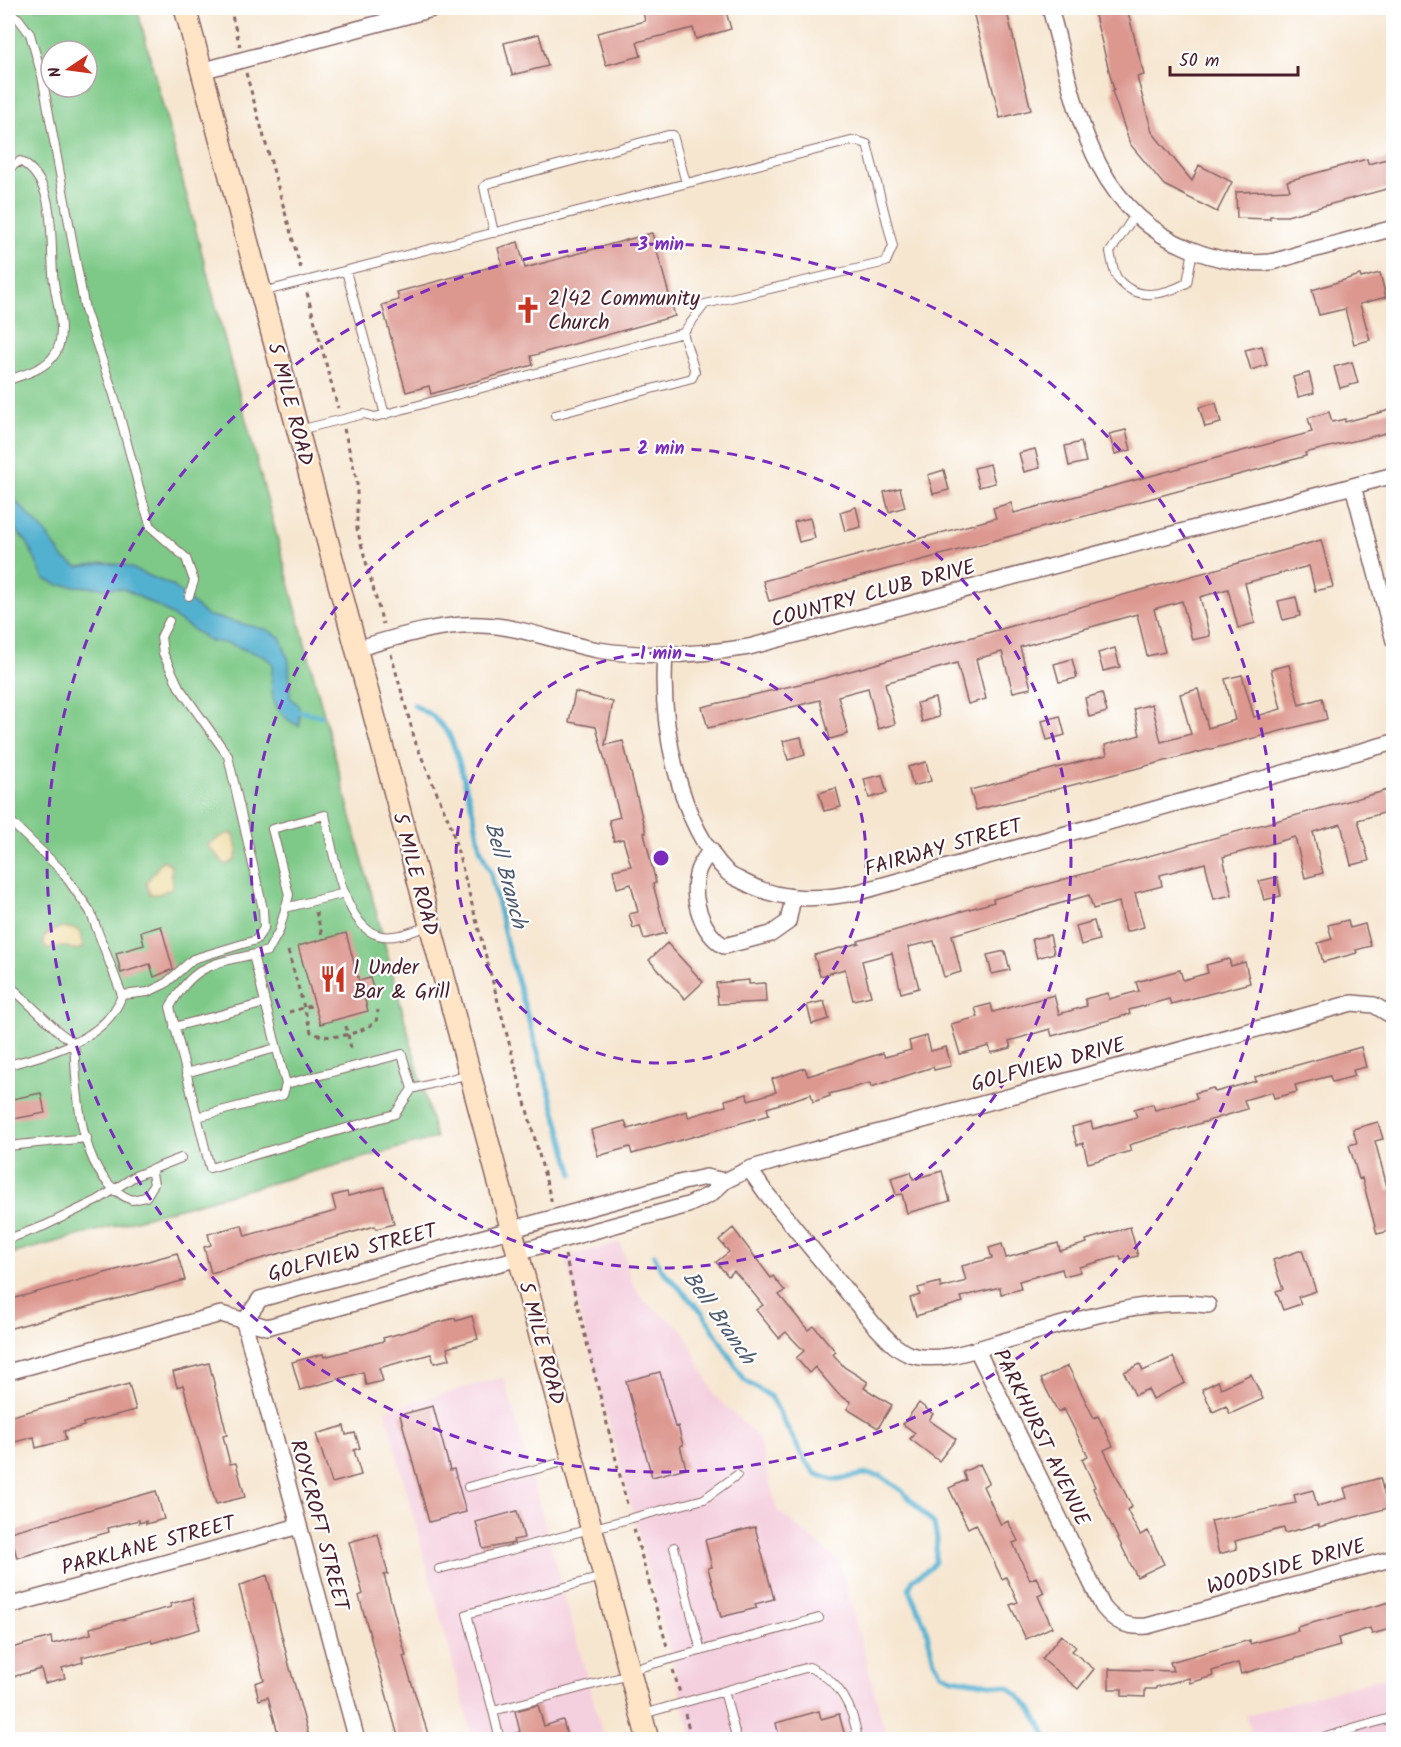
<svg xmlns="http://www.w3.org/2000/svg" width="1401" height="1747" font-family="Kalam,sans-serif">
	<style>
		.built { fill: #f4cfde }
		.green { fill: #7ec988; stroke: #64745a; stroke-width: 1.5; fill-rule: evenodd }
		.sand { fill: #eeda9e; stroke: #9c7c64; stroke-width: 1.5 }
		.water { fill: #52b1d0; stroke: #4e687e; stroke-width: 1.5 }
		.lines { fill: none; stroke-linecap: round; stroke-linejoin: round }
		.stream { stroke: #52b1d0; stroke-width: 5 }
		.building { fill: #dc978f }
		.lane-casing { stroke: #866565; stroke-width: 10 }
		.street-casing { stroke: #866565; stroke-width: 18 }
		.secondary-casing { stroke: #866565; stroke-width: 24 }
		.path { stroke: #866565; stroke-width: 3; stroke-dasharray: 4.5 4.5; stroke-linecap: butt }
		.lane { stroke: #fff; stroke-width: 8 }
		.street { stroke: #fff; stroke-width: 15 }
		.secondary { stroke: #ffe4c6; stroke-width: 21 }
		.ring { fill: none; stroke: #7b2cbf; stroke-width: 3; stroke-dasharray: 10 8 }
		.labels { text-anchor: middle; stroke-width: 4.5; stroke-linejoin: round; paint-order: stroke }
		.poi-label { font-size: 21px; fill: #4a1f2b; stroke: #fff; text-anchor: start }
		.street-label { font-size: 21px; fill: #4a1f2b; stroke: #fff }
		.water-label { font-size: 22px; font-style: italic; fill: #4d596d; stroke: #fff }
		.centre { fill: #7b2cbf; stroke: #fff; stroke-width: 3 }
		.ring-label { font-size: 18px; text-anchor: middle; font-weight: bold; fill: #7b2cbf; stroke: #fff; stroke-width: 4.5; stroke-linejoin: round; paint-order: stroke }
	</style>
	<rect width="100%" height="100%" fill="#fff"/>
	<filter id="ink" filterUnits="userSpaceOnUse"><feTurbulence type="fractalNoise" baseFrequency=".0167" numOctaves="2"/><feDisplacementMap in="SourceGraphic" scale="12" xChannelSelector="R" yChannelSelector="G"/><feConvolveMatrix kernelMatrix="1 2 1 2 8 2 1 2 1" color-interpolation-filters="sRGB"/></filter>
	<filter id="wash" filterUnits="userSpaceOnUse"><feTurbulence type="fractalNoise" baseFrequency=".008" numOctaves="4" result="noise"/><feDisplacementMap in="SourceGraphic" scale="24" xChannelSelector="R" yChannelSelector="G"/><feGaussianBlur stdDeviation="1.35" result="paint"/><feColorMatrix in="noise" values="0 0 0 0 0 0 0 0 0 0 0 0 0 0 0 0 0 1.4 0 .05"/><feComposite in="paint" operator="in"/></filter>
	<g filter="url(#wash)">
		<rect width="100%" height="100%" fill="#f6e6d0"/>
		<path class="built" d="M620 1242 633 1284 644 1301 683 1330 715 1396 758 1437 777 1510 840 1562 887 1739H693L565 1257Z
			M504 1377 604 1739H473L385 1410Z
			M1393 1675V1739H1253L1246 1715Z"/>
		<path class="green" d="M8 8H137L436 1138 8 1255ZM51 51H87V87H51Z"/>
		<path class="sand" d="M226 834H234L237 852 235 860 226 865 207 845Z
			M163 860 171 865 172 888 159 894H150L146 883Z
			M61 927 79 930 83 947 77 950 62 946 47 949 43 943 44 936Z"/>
		<path class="water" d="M8 493 45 532 64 559 78 567 104 563 124 565 173 586 206 615 268 630 280 637 289 661 290 697 299 706V726C271 713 269 692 273 664L265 657 230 644 210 641 159 607 124 589 59 585 44 579 27 542 8 522Z"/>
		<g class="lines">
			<path class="stream" d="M414 705 434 717 449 734 457 755 474 815 480 848 491 874 507 945 573 1174
				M294 710 321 716
				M654 1255 661 1269 703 1313 744 1380 771 1397 804 1459 816 1474 833 1480 867 1474 881 1476 902 1491 934 1524 937 1539 935 1562 930 1568 913 1579 909 1589 925 1625 934 1661 941 1673 952 1678 1009 1687 1030 1707 1049 1740"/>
		</g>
		<g id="blocks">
			<path class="building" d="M642 8H679L680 12 695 8H725L731 29 696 39 693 28 637 42 641 56 606 65 597 33 645 21Z
				M972 8H1006L1031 110 1000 118Z
				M1093 8H1127L1144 75 1137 77 1152 132 1192 181 1199 165 1232 182 1217 212 1164 185 1130 144 1112 91 1114 90Z
				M539 34 548 66 512 75 504 43Z
				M1394 157V187L1287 216H1270V219L1237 218 1236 192 1290 190 1287 181 1367 159 1368 164Z
				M652 233 675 316 531 356 533 365 431 394 429 386 406 392 382 305 399 300 397 292 502 264 498 248 518 242 525 268Z
				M1380 273 1386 297 1360 304 1370 340 1354 344 1345 309 1319 315 1312 290 1360 275 1361 278Z
				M1262 346 1267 365 1251 370 1245 350Z
				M1352 362 1358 383 1340 388 1334 367Z
				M1309 373 1314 393 1298 397 1293 377Z
				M1216 403 1221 423 1205 427 1199 407Z
				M1390 410 1394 431 1305 453 1306 456 1260 469 769 601 763 581 996 518 993 508 1011 503 1014 513 1312 432 1308 418 1329 412 1332 422 1345 419V422Z
				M1126 430 1131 450 1115 454 1109 434Z
				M1081 442 1086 462 1069 466 1065 446Z
				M1035 449 1040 468 1024 472 1019 453Z
				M990 464 995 483 979 487 974 468Z
				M944 470 949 490 933 494 928 475Z
				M900 488 905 507 889 512 884 492Z
				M856 507 861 527 845 531 840 512Z
				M810 518 815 538 799 542 794 522Z
				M1321 540 1333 587 1315 591 1309 566 1245 583 1255 623 1238 628 1228 589 1200 597 1210 636 1192 640 1182 601 1154 609 1165 652 1147 656 1137 614 1020 647 1031 688 1013 692 1002 652 976 659 986 699 968 704 957 663 885 683 895 724 878 729 868 688 838 696 848 734 830 739 820 700 708 728 702 707 825 678Z
				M1296 597 1300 616 1283 620 1278 601Z
				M1115 648 1120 667 1103 671 1098 653Z
				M1072 659 1077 678 1059 682 1054 664Z
				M1289 665 1299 705 1322 698 1327 719 976 810 970 790 1107 755 1105 745 1140 735 1134 709 1152 704 1161 742 1191 734 1180 694 1198 689 1208 728 1235 720 1225 679 1242 675 1254 717 1281 709 1271 669Z
				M575 692 613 702 605 745 623 741 646 833H644L656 883 653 884 666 933 644 939 640 926 633 928 629 914 638 912 631 884 617 888 613 870 631 866 623 839 614 841 609 820 620 817 596 727 569 722Z
				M1102 693 1107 712 1089 717 1085 698Z
				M935 698 939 717 922 722 917 703Z
				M1060 716 1065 735 1047 740 1042 721Z
				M801 737 805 755 788 760 783 741Z
				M926 762 931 781 913 786 908 767Z
				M882 775 887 793 869 798 864 779Z
				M836 788 841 807 824 811 819 793Z
				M1388 790 1394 810 1358 820 1369 861 1351 865 1341 824 1313 832 1323 873 1305 878 1295 837 1223 857 1232 895 1214 899 1205 863 1160 875 1162 886 1135 893 1144 927 1126 932 1119 902 1093 909 1089 895 952 935 961 972 944 977 934 941 908 947 919 988 901 993 892 953 862 961 871 996 853 1000 845 969 820 976 814 955 859 943 858 941 994 902 993 899Z
				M1277 877 1281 896 1264 900 1259 881Z
				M1348 920 1350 928 1365 924 1371 946 1356 950 1357 953 1323 962 1318 943 1332 939 1328 925Z
				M1094 921 1099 940 1081 945 1076 926Z
				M161 926 173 969 154 977 150 964 121 973 116 953 144 945 141 932Z
				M346 933 359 981 370 978 375 995 364 997 368 1011 320 1024 298 946Z
				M1050 935 1054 953 1037 958 1032 939Z
				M667 943 703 982 685 999 649 960Z
				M1005 951 1010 970 992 974 987 955Z
				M1229 959 1231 966 1245 962 1250 983 1171 1004 1169 999 1129 1010 1130 1014 1052 1036 1050 1029 1009 1041 1011 1048 991 1053 989 1046 960 1054 951 1024 978 1017 975 1008 991 1004 993 1012 1054 995 1059 1014 1087 1006 1085 999 1108 993 1109 999 1139 991 1136 982 1180 970 1183 980 1208 973 1206 965Z
				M749 980V984L765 983 766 1002 718 1004 716 983Z
				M824 1001 829 1019 812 1024 807 1005Z
				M927 1036 931 1051 946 1047 951 1066 934 1070 933 1067 871 1087 870 1083 829 1094 830 1096 813 1102 811 1094 767 1108 769 1115 632 1154 630 1147 598 1156 591 1130 625 1121 628 1129 687 1111 688 1117 726 1106 725 1100 747 1094 748 1100 776 1092 772 1079 805 1068 808 1076 883 1053 885 1057 911 1050 909 1041Z
				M1361 1047 1366 1067 1353 1070 1355 1076 1332 1082 1330 1076 1295 1085 1297 1092 1274 1098 1272 1092 1244 1100 1247 1109 1129 1145 1131 1151 1088 1163 1083 1143 1077 1145 1072 1127 1091 1122 1093 1129 1137 1117 1134 1109 1153 1104 1155 1110 1197 1099 1195 1093 1213 1088 1215 1092 1256 1081 1255 1077Z
				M41 1093 45 1113 8 1120V1100Z
				M1378 1122 1383 1139 1375 1141 1388 1190 1394 1188V1230L1377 1234 1362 1178 1359 1179 1349 1145 1357 1143 1353 1129Z
				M942 1171 950 1201 907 1213 902 1194 896 1195 891 1178 911 1172 913 1179Z
				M384 1187 394 1224 376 1229 375 1226 211 1273 204 1247 211 1245 208 1234 242 1225 245 1236 336 1211 332 1196 347 1192 348 1196Z
				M1130 1227 1138 1256 1121 1260 1120 1256 1079 1267 1080 1272 1064 1276 1062 1269 1019 1281 1021 1289 1001 1294 1000 1287 961 1297 963 1302 916 1316 910 1298 920 1295 918 1288 940 1282 941 1288 966 1281 962 1266 992 1258 989 1248 1002 1244 1006 1258 1058 1243 1060 1251 1087 1243 1086 1240Z
				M733 1228 771 1278 773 1276 785 1291 779 1295 808 1330 814 1326 836 1352 833 1354 844 1367 868 1382 864 1388 892 1405 878 1428 847 1409 851 1402 839 1395 815 1367 809 1373 796 1358 804 1351 786 1332 779 1338 756 1310 763 1305 745 1283 734 1271 728 1276 716 1262 729 1252 719 1240Z
				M1302 1250 1316 1291 1298 1297 1301 1304 1283 1310 1276 1291 1283 1289 1273 1260Z
				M177 1253 185 1280 8 1329V1300Z
				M472 1316 478 1339 447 1348 450 1359 434 1363 431 1354 379 1368 383 1381 366 1385 363 1372 300 1390 292 1362 323 1354 324 1357 384 1341 383 1338 455 1318 456 1321Z
				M1173 1357 1185 1383 1153 1399 1148 1389 1135 1395 1124 1372 1140 1364 1143 1371Z
				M209 1363 227 1435 223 1436 230 1464 236 1463 245 1497 216 1504 183 1385 177 1387 173 1372Z
				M1068 1366 1094 1418 1098 1416 1113 1446 1104 1450 1132 1507 1127 1510 1140 1535 1148 1531 1164 1564 1137 1577 1093 1488 1095 1487 1082 1459 1088 1456 1064 1409 1058 1412 1041 1379Z
				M660 1372 675 1427 678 1426 683 1445 680 1446 686 1468 652 1477 626 1381Z
				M1251 1374 1263 1399 1230 1414 1226 1406 1213 1412 1202 1389 1218 1381 1221 1388Z
				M129 1384 136 1410 83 1423 84 1426 64 1431 66 1440 36 1448 34 1437 8 1444V1417Z
				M919 1403 933 1414 929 1420 956 1439 939 1461 910 1439 915 1433 903 1424Z
				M433 1406 450 1470 454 1469 466 1512 429 1522 400 1415Z
				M344 1426 346 1435 355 1433 360 1448 354 1450 361 1475 332 1483 316 1434Z
				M980 1464 989 1483 983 1486 1001 1525 1008 1521 1018 1541 1013 1543 1030 1580 1036 1577 1044 1593 1038 1596 1052 1627 1026 1639 1010 1605 1018 1602 1006 1577 1002 1579 976 1524 968 1528 949 1488 966 1480 963 1472Z
				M1380 1478 1388 1508 1319 1527V1524L1285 1533 1284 1528 1235 1541 1237 1549 1219 1554 1211 1521 1296 1503 1294 1495 1313 1490 1317 1506 1347 1498 1344 1488Z
				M156 1491 164 1519 146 1524V1521L139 1523V1520L108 1528 109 1532 17 1558 10 1532Z
				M517 1511 524 1538 513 1540 514 1543 483 1549 476 1522Z
				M755 1527 774 1599 755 1604 757 1608 721 1617 708 1568 712 1567 705 1540Z
				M378 1534 388 1574 384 1575 406 1656H403L429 1737 421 1740H399L359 1596 363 1594 349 1542Z
				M267 1575 288 1661 310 1740H280L268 1697 259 1700 255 1683 264 1680 239 1586Z
				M192 1598 200 1629 152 1643 151 1640 82 1657 83 1662 62 1668 65 1678 45 1683 41 1669 8 1678V1649L51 1637 52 1644 91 1634 90 1628 171 1607 170 1604Z
				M1394 1601V1628L1372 1634 1370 1628 1338 1638 1340 1646 1241 1674 1238 1663 1212 1671 1213 1676 1190 1683 1189 1678 1156 1687V1689H1145V1697L1122 1696V1689H1109V1669L1173 1671 1170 1662 1250 1640V1644L1298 1631 1297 1627Z
				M1061 1635 1076 1647 1072 1651 1094 1669 1078 1689 1042 1659Z
				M538 1705 544 1726 563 1720 568 1740H508V1735L520 1732 515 1711Z
				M819 1711 821 1719 839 1714 845 1736 833 1740H780L776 1723Z"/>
		</g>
	</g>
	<g filter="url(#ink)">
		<use href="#blocks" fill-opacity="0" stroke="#866565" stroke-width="1.5"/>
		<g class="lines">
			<defs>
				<path id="lane" d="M8 13 18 18 30 34 42 76 85 310 114 395 143 502 151 527 186 558 194 581 189 596
					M8 169 20 161C57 181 50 237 53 273 54 297 69 332 55 354 46 369 23 375 8 380
					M1135 215 1110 252C1112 260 1113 273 1118 279 1137 302 1164 295 1187 283L1193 250
					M494 233 484 187 487 184 668 135H673L686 183
					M346 271 385 415
					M262 292 855 140 867 144 893 246 886 262 705 304 683 333 375 417 364 414 299 430
					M555 415 692 378 695 372 683 333
					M8 819 61 870 90 911 122 995C108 1039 48 1055 8 1065
					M285 908 345 893
					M428 926C413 931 394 940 378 935 343 926 332 846 325 815L272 829 289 895 279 931 268 951C220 963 195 960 170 1007L210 1168 395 1114 412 1089 469 1074
					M253 955 286 1084 402 1054 412 1089
					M8 984 59 1032 74 1043C77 1093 78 1179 132 1200L146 1197 154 1184 151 1169
					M122 995 148 992 165 984 193 959 256 940 264 928 263 909 228 756 179 687 163 653 161 637 169 621
					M174 1027 265 1003
					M186 1073 276 1048
					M197 1117 283 1095 286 1084
					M8 1146 87 1138
					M8 1239 44 1226 98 1200 135 1176 181 1158
					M468 1487 571 1460
					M674 1547 701 1651
					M439 1569 704 1499 737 1475
					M602 1577 467 1614 493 1711 629 1675
					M631 1670 819 1618
					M724 1691 737 1740
					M493 1711 500 1740
					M643 1714 809 1667C840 1681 853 1706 858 1740
					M1315 1740 1394 1717"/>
				<path id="street" d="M1050 8C1076 102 1087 207 1190 249 1214 259 1244 265 1270 262 1282 260 1294 255 1305 252 1335 244 1364 236 1394 228
					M201 71 436 8
					M1353 486 1394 641
					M356 649C397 637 439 623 482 625 521 626 559 643 598 650 649 658 699 655 749 647L1394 475
					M665 655C660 723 678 823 728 873 732 877 739 879 744 882 781 902 819 900 859 892L1394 742
					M711 850C706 857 698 866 697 875 691 899 702 933 724 946L771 934 788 922 793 898
					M749 1169 766 1193 875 1326C886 1337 896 1350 911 1355 938 1363 971 1351 997 1343 1061 1325 1143 1296 1208 1305
					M517 1252 688 1205 711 1194 725 1181 749 1169 799 1154 1352 1003 1374 1005 1394 1017
					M244 1322 260 1299 683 1182 706 1177 725 1181
					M244 1322 357 1740
					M977 1350 1103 1607C1115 1622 1127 1628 1147 1626L1394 1558
					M8 1372 221 1314 267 1327 519 1258
					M8 1606 299 1526"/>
				<path id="secondary" d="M185 8 648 1740"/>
			</defs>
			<use href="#lane" class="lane-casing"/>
			<use href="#street" class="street-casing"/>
			<use href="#secondary" class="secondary-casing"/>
			<path class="path" d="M230 8 240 46
				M246 73 301 269
				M307 293 338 408
				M344 429 357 481V529L383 624
				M391 654 416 744 451 826 552 1203
				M316 912 323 939
				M288 951 311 1032C329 1042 359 1034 376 1022L378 1010
				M289 1012 314 1005
				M346 1026 351 1048
				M565 1255 628 1508
				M634 1529 668 1650
				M673 1670 680 1693
				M685 1714 692 1740"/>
			<use href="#lane" class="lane"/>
			<use href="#street" class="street"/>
			<use href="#secondary" class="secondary"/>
		</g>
	</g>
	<g class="ring">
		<circle cx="661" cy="858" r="205"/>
		<circle cx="661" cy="858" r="410"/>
		<circle cx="661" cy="858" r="614"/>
	</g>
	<defs>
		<symbol id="church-bare" viewBox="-9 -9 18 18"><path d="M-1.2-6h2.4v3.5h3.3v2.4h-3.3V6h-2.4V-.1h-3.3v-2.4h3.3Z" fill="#c8321e" stroke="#fff" stroke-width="2.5" paint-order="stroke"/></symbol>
		<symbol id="restaurant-bare" viewBox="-9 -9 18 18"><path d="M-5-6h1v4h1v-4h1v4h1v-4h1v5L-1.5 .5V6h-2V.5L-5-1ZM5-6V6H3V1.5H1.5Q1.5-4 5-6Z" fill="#c8321e" stroke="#fff" stroke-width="2.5" paint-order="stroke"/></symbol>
	</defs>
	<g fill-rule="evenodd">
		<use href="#church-bare" x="509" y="291" width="38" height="38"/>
		<use href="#restaurant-bare" x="314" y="960" width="38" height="38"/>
	</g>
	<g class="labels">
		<g class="poi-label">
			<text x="548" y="305">2|42 Community<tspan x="548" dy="24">Church</tspan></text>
			<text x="353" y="974">1 Under<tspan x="353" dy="24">Bar &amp; Grill</tspan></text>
		</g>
		<g class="street-label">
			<text transform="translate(291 404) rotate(75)" y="7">5 MILE ROAD</text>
			<text transform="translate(873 593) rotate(-15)" y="7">COUNTRY CLUB DRIVE</text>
			<text transform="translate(943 847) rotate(-16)" y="7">FAIRWAY STREET</text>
			<text transform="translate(416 874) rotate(75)" y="7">5 MILE ROAD</text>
			<text transform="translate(1048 1064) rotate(-15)" y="7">GOLFVIEW DRIVE</text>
			<text transform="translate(352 1252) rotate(-15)" y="7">GOLFVIEW STREET</text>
			<text transform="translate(542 1343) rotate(75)" y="7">5 MILE ROAD</text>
			<text transform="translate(1042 1437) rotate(64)" y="7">PARKHURST AVENUE</text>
			<text transform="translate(320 1525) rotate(75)" y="7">ROYCROFT STREET</text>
			<text transform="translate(148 1545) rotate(-15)" y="7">PARKLANE STREET</text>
			<text transform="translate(1286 1566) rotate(-15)" y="7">WOODSIDE DRIVE</text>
		</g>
		<g class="water-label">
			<text transform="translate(507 875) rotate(75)" y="8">Bell Branch</text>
			<text transform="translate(720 1317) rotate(55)" y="8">Bell Branch</text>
		</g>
	</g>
	<circle cx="661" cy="858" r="9" class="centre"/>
	<g class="ring-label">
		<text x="661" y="250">3 min</text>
		<text x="661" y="454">2 min</text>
		<text x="661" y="659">1 min</text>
	</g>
	<rect width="1401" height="1747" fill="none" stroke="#fff" stroke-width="30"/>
	<g transform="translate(69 69) rotate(257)"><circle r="28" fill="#ffffff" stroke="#b7a5aa" stroke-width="1.5"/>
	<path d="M0-4.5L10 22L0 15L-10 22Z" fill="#c8321e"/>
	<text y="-9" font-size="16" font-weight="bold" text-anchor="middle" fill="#4a1f2b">N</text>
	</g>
	<path d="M1170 66v9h128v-9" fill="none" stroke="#4a1f2b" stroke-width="3"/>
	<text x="1179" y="66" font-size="18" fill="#4a1f2b" stroke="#ffffff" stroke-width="4.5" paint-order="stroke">50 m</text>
</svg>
